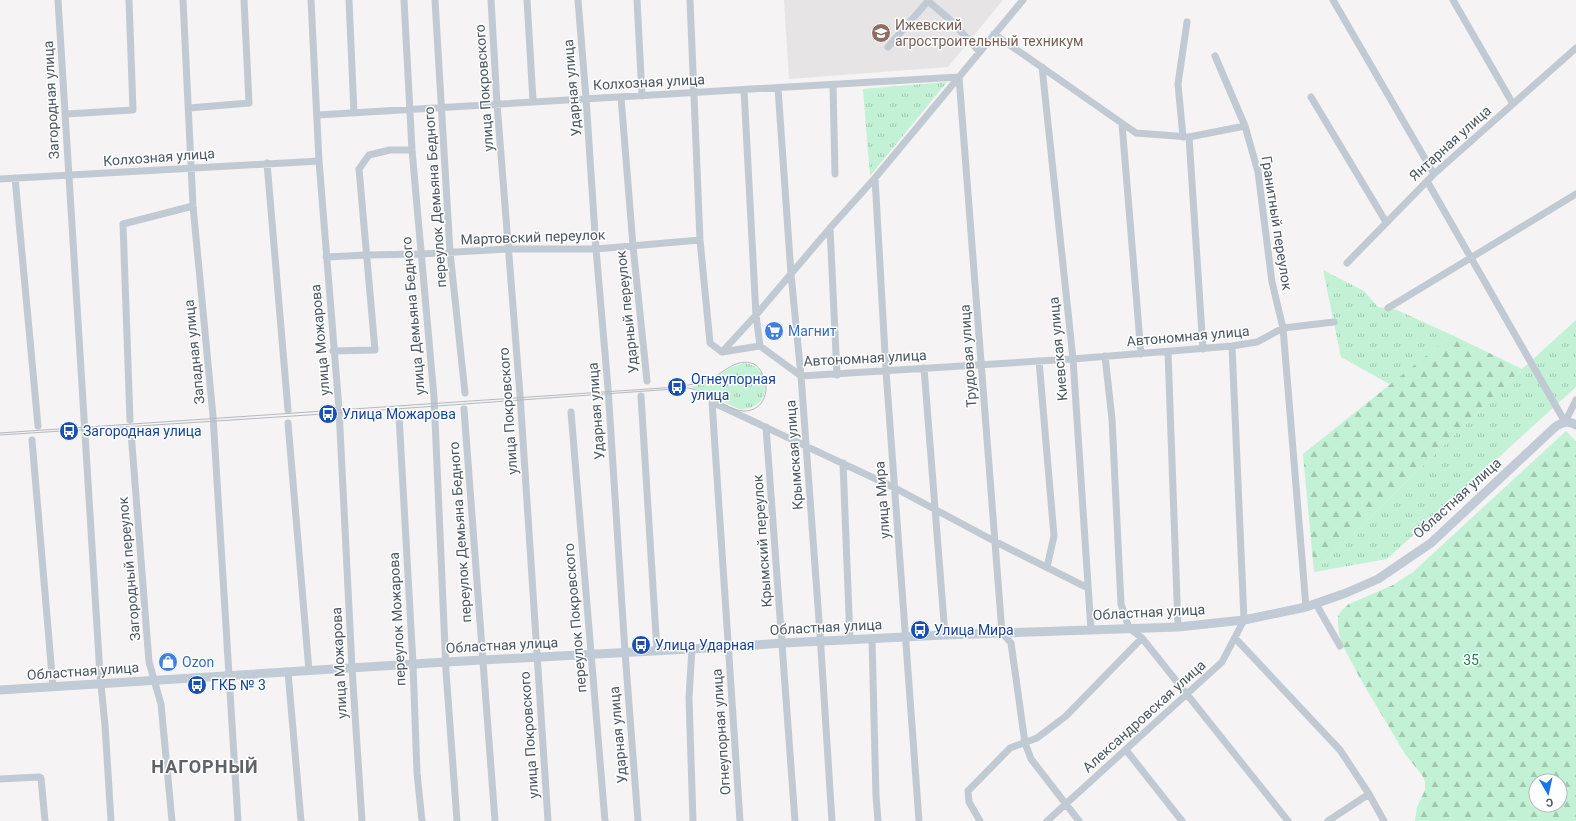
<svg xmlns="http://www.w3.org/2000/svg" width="1576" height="821" font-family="Roboto,sans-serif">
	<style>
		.education { fill: #e6e4e5 }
		.grass { fill: url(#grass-tufts) }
		.forest { fill: url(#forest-firs); fill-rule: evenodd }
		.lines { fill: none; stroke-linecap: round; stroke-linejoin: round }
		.minor { stroke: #c1cad2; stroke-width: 7 }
		.secondary { stroke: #c1cbd6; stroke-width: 9 }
		.tram { stroke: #b5b8bd; stroke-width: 1 }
		.labels { text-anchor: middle; stroke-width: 3; stroke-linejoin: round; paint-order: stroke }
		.education-label { font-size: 14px; fill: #785e54; stroke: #fff; text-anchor: start }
		.street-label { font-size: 14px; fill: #4a5661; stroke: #fff }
		.shop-label { font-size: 14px; fill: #366cbe; stroke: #fff; text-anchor: start }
		.transit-label { font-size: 14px; fill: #164399; stroke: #fff; text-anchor: start }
		.park-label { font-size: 14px; fill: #17864f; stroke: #fff }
		.district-label { font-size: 18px; font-weight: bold; letter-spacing: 1px; fill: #5f6368; stroke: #fff }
	</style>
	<defs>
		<pattern id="grass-tufts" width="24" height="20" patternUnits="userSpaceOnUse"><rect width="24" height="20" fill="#c3f1d5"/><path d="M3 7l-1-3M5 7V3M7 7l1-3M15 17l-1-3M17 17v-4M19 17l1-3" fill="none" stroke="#a0c6b0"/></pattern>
		<pattern id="forest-firs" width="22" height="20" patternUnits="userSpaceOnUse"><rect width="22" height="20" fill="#c3f1d5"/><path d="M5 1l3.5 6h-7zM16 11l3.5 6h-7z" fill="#a0c6b0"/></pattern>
	</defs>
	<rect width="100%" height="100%" fill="#f5f3f3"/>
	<path class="education" d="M784 0H1003L948 67 789 79Z"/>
	<path class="grass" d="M947 82 870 176 863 89Z
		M1323 270 1364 291 1378 307 1397 310 1452 335 1391 385 1341 357Z
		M1576 320V387L1387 559 1314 572 1522 369Z
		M744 363C774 366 772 412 739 409L691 387 711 380 732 367Z"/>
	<path class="forest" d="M1452 335 1522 369 1314 572 1303 454Z
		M1566 431 1576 441V821H1415L1417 807 1425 790V782L1422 775 1405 754 1361 680 1342 644 1339 634 1338 624V616L1342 610 1349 604 1393 585 1413 572ZM1536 781H1560V805H1536Z"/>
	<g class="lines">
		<path class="minor" d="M58 0 100 675 105 725 111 821
			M183 0 193 206 213 416 238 821
			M311 0 319 161 339 409 352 668 362 821
			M349 0 354 113
			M404 0 412 150 434 397 446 671 457 821
			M435 0 450 252 465 393
			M491 0 497 104 520 395 548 821
			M527 0 533 101
			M578 0 586 98 596 249 608 388 625 652 638 821
			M637 0 642 96
			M690 0 700 240 710 343 722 352
			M1333 0 1434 174
			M1453 0 1513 104
			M994 34 1136 133 1189 137 1245 126
			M888 47 928 1 948 18 980 52
			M1215 56 1245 126 1258 172 1272 282 1283 328 1306 607
			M1042 67 1073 359 1091 630
			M959 77 1002 633 1011 643 1025 743 1031 759 1079 821
			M833 85 835 174
			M778 88 791 274 801 376 820 634 832 821
			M744 90 756 315 760 346
			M621 97 633 246 647 381
			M1311 97 1386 222
			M189 108 249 103 244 0
			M66 114 133 110 129 0
			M317 115C531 101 745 90 959 77
			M1122 124 1141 354
			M1183 137 1178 84 1187 22
			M1189 137 1203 349
			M267 163 288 410
			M15 178 38 426
			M875 178 886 371 919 821
			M0 179 319 161
			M1427 181 1565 422
			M830 228 837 375
			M326 257 367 255 421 254 508 249H596L700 240
			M1347 263 1434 174 1576 48
			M1388 308 1576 194
			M333 351 375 350 359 169 369 155 390 150H412
			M722 352 760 346 801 376 1073 359 1232 346 1257 342 1283 328 1334 322
			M722 352 756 315 830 228 875 178 1023 0
			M1168 352 1178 627
			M1105 356 1112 419 1121 604 1129 628 1142 638 1288 821
			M1039 361 1054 536 1047 567
			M924 368 945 635
			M641 396 657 651
			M464 409 495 821
			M571 412 605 821
			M399 416 413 664 417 773 422 821
			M130 420 123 224 193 206
			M1565 422 1576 400
			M288 423 309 671
			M766 427 795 821
			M131 432 149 662 161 704 172 821
			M32 440 53 687
			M843 463 850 640
			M1316 604 1340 646
			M1235 638 1340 750 1369 794 1384 821
			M872 639 876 796 878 821
			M692 648 689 698 693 821
			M288 672 301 821
			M1126 750 1182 821
			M0 779 39 777 41 778 45 821
			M740 821 712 402 895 488 996 542 1088 588
			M980 821 969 802 968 791 1010 748 1037 738 1066 716 1142 638
			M1047 821 1222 662 1244 620 1232 346
			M1328 821 1369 794"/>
		<path class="secondary" d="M0 690 446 662 728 647 783 643 945 635 1178 627 1244 620 1306 607 1346 593 1378 579 1431 543 1554 428C1561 422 1568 420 1576 425"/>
		<path class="tram" d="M0 433 677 387C688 385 699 384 710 379 724 373 736 357 754 364 757 366 760 369 762 373 771 388 765 411 744 411 727 411 707 390 688 388L339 413 0 435"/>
	</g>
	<defs>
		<symbol id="university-disc" viewBox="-11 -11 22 22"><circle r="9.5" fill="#8d6e63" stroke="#fff"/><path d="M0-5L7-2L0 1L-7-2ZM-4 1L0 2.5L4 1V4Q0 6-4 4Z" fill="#fff"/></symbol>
		<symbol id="supermarket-disc" viewBox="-11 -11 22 22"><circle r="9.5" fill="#3f7fe0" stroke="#fff"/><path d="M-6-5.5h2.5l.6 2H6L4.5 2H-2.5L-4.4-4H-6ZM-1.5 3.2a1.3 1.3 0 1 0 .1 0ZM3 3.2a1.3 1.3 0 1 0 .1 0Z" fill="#fff"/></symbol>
		<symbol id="bus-disc" viewBox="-11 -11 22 22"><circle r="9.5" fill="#1a4fb4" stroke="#fff"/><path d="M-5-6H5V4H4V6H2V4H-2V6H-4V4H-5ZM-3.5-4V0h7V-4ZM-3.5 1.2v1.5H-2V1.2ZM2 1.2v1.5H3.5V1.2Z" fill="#fff"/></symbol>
		<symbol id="shop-disc" viewBox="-11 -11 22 22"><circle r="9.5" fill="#3f7fe0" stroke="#fff"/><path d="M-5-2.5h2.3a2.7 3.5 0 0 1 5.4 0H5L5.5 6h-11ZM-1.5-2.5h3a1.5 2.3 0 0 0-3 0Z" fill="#fff"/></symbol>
	</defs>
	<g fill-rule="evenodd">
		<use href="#university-disc" x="870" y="22" width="22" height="22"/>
		<use href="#supermarket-disc" x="763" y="320" width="22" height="22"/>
		<use href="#bus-disc" x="666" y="376" width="22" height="22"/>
		<use href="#bus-disc" x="317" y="403" width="22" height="22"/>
		<use href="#bus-disc" x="58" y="420" width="22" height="22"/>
		<use href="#bus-disc" x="909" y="619" width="22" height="22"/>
		<use href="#bus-disc" x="630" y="634" width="22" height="22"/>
		<use href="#shop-disc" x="157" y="651" width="22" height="22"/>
		<use href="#bus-disc" x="186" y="674" width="22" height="22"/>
	</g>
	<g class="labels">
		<g class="education-label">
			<text x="895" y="30">Ижевский<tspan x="895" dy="16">агростроительный техникум</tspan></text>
		</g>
		<g class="street-label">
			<text transform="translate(649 82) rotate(-3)" y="5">Колхозная улица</text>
			<text transform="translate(484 88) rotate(-94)" y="5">улица Покровского</text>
			<text transform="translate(572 88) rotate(-95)" y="5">Ударная улица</text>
			<text transform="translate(51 100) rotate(-93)" y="5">Загородная улица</text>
			<text transform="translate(1450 143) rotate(-42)" y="5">Янтарная улица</text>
			<text transform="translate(159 157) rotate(-4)" y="5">Колхозная улица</text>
			<text transform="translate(435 197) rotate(-94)" y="5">переулок Демьяна Бедного</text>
			<text transform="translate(1277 223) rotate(81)" y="5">Гранитный переулок</text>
			<text transform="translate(533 237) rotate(-2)" y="5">Мартовский переулок</text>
			<text transform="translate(627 312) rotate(-96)" y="5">Ударный переулок</text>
			<text transform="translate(413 316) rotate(-95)" y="5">улица Демьяна Бедного</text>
			<text transform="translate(1188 336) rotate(-5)" y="5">Автономная улица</text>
			<text transform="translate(320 340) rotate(-95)" y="5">улица Можарова</text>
			<text transform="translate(1058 349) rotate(-95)" y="5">Киевская улица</text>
			<text transform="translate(194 352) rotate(-96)" y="5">Западная улица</text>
			<text transform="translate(968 356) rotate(-94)" y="5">Трудовая улица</text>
			<text transform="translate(865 358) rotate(-3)" y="5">Автономная улица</text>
			<text transform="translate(508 411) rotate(-94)" y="5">улица Покровского</text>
			<text transform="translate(596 411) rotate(-94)" y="5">Ударная улица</text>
			<text transform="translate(794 455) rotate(-94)" y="5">Крымская улица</text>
			<text transform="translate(1457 498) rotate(-42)" y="5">Областная улица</text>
			<text transform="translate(882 500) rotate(-94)" y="5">улица Мира</text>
			<text transform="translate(460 532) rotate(-94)" y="5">переулок Демьяна Бедного</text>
			<text transform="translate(762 541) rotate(-94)" y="5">Крымский переулок</text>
			<text transform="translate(129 569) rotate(-95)" y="5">Загородный переулок</text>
			<text transform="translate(1149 612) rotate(-3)" y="5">Областная улица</text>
			<text transform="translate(575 618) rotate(-95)" y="5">переулок Покровского</text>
			<text transform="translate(397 619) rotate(-93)" y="5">переулок Можарова</text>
			<text transform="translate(826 627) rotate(-3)" y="5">Областная улица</text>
			<text transform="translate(502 645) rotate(-3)" y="5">Областная улица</text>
			<text transform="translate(339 663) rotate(-93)" y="5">улица Можарова</text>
			<text transform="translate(83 671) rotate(-4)" y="5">Областная улица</text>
			<text transform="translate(1144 716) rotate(-42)" y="5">Александровская улица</text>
			<text transform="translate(721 732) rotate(-94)" y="5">Огнеупорная улица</text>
			<text transform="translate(529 735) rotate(-94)" y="5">улица Покровского</text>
			<text transform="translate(618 735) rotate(-95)" y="5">Ударная улица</text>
		</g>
		<g class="shop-label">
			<text x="788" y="336">Магнит</text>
			<text x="182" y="667">Ozon</text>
		</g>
		<g class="transit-label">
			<text x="691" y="384">Огнеупорная<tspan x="691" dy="16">улица</tspan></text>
			<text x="342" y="419">Улица Можарова</text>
			<text x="83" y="436">Загородная улица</text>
			<text x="934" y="635">Улица Мира</text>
			<text x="655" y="650">Улица Ударная</text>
			<text x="211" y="690">ГКБ № 3</text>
		</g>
		<g class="park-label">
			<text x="1471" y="665">35</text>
		</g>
		<g class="district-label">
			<text x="205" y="773">НАГОРНЫЙ</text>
		</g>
	</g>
	<g transform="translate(1548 793) rotate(171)"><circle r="19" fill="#ffffff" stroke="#b7bbc0"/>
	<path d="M0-3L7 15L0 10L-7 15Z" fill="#1a73e8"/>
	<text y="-6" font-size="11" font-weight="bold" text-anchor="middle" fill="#4a5661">С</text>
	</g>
</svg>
